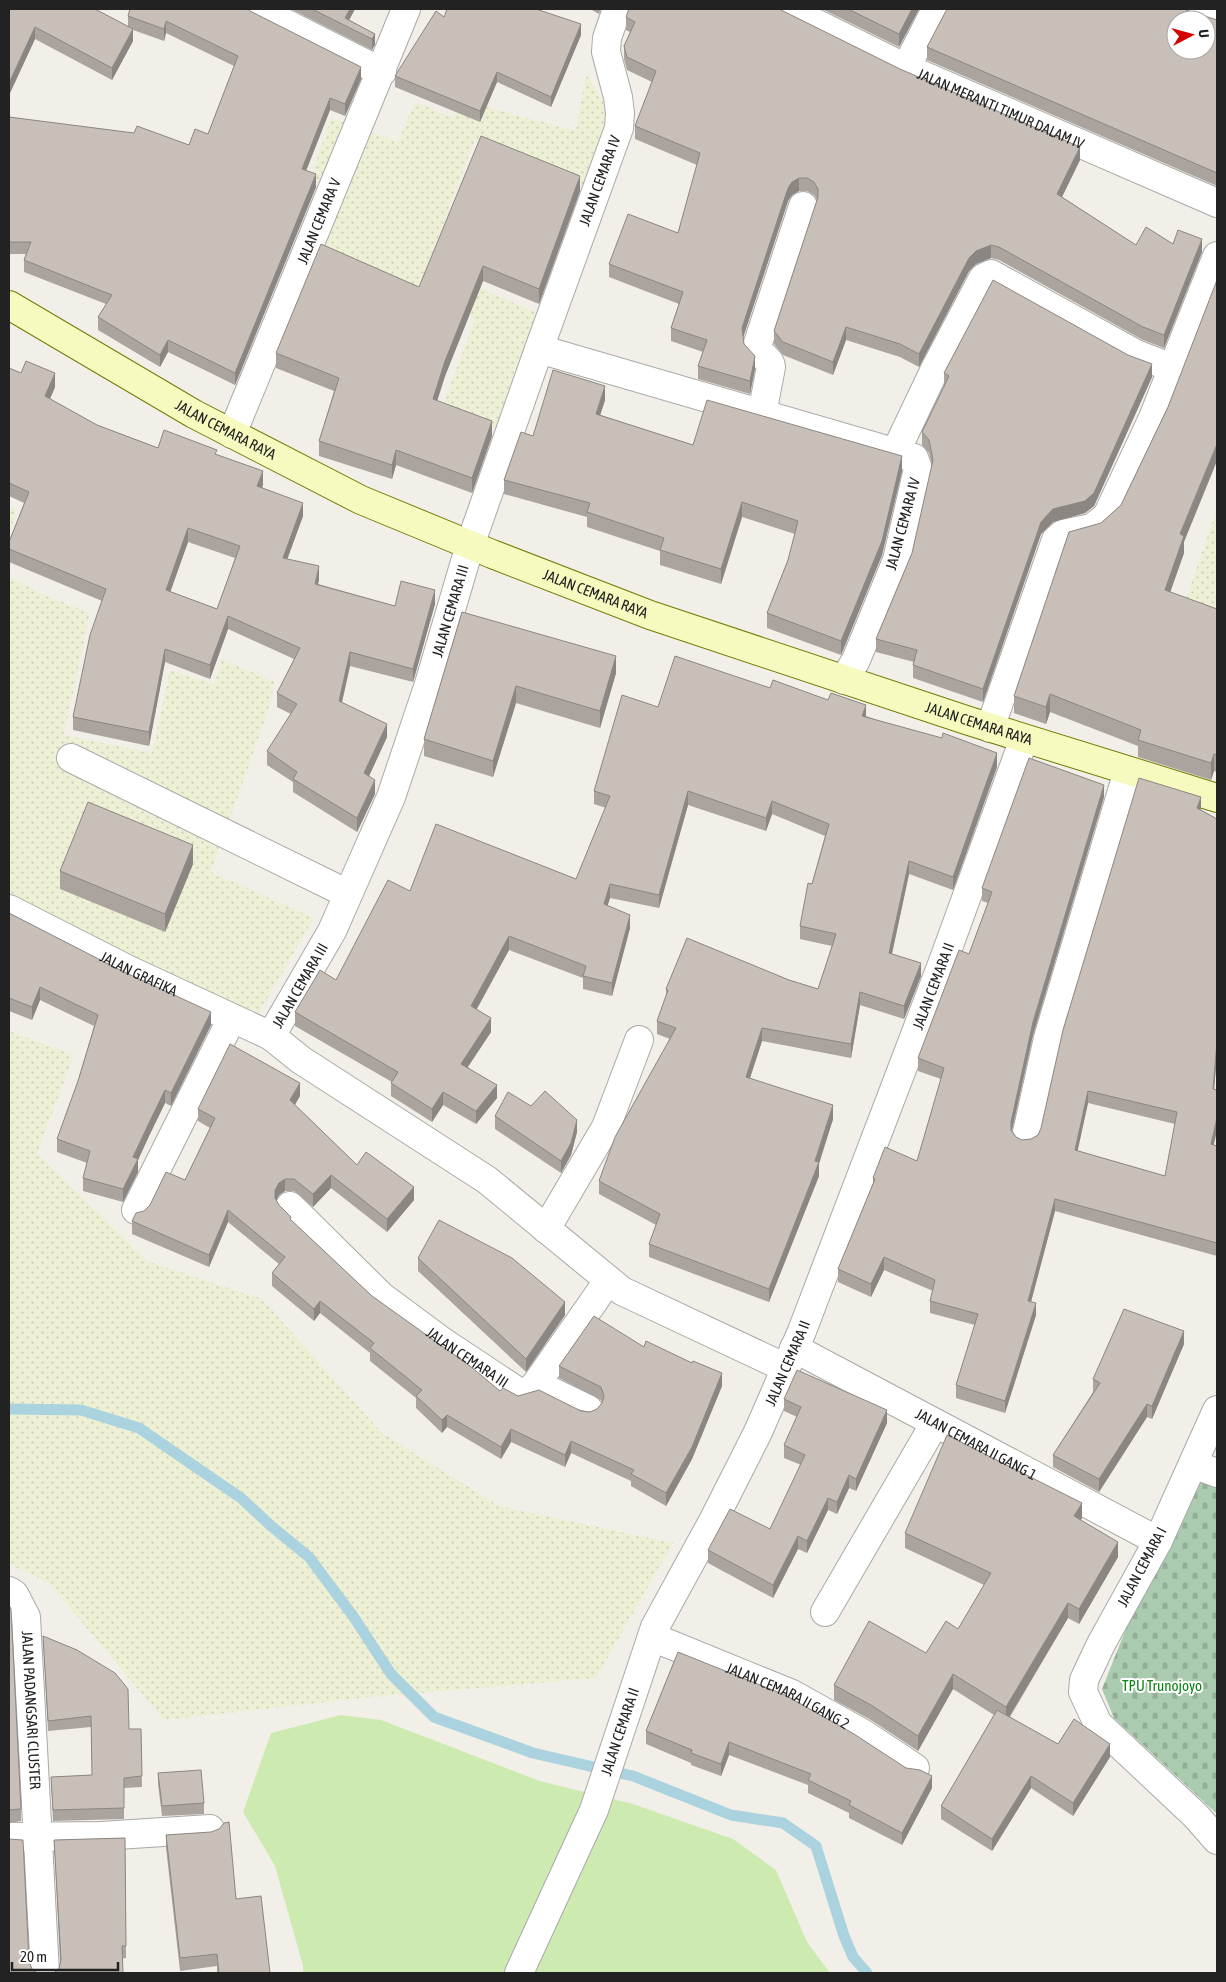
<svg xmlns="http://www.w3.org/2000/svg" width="1226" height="1982" font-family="'Asap Condensed',sans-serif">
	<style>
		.farmland { fill: url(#farmland-dots) }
		.grass { fill: #cdebb0 }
		.cemetery { fill: url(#cemetery-stones) }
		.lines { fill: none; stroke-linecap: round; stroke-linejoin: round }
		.stream { stroke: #aad3df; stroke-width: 11 }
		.minor-casing { stroke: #a9a9a9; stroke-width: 30 }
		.secondary-casing { stroke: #707d05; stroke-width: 30 }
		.minor { stroke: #fff; stroke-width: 28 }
		.secondary { stroke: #f7fabf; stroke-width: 28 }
		.wall { fill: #aba49e; fill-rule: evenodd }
		.shaded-wall { fill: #8b8681 }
		.building { fill: #c7bfb8; stroke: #8b8681; fill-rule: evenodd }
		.labels { text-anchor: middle; stroke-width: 4; stroke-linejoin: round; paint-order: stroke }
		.street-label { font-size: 15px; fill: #222; stroke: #fff }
		.park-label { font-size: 15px; fill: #0c8416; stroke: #fff }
	</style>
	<defs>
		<pattern id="farmland-dots" width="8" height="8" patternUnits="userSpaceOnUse" patternTransform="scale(1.25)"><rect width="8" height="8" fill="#eef0d5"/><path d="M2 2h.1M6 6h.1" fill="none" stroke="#ccceb7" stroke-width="1.8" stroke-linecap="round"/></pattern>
		<pattern id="cemetery-stones" width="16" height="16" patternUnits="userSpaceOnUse" patternTransform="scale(1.25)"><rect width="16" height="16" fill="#aacbaf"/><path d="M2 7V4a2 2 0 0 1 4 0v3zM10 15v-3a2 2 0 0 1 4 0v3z" fill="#92ae96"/></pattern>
	</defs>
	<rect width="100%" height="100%" fill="#f2efe9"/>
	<path class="farmland" d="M586 74 613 118 589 188 475 139 428 265 544 316 505 431 442 408 475 319 315 249 340 195 311 177 331 118 398 142 415 102 453 118 464 101 576 131Z
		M9 506 16 508 9 539Z
		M1217 510V614L1185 601Z
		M9 576 42 594 90 613 64 735 152 753 170 670 214 684 222 659 275 682 266 717 211 872 314 918 259 1013 120 954 9 897Z
		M9 1031 74 1055 37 1153 147 1261 262 1299 382 1433 499 1506 673 1543 596 1678 372 1697 164 1720 49 1583 9 1564Z"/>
	<path class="grass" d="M341 1715 381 1720 540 1781 633 1804 733 1839 776 1870 807 1942 830 1973H303V1966L275 1866 243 1812 271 1733Z"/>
	<path class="cemetery" d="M1199 1481 1217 1487V1814L1114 1718 1102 1689 1139 1596Z"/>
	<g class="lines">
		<path class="stream" d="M9 1409 81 1410 139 1428 241 1498 270 1525 309 1557 353 1616 391 1674 434 1717 533 1753 633 1776 731 1815 783 1823 816 1846 844 1936 853 1957 867 1973"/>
		<defs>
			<g id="minor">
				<path d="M257 9 382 72"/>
				<path id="s1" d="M787 9 906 68 1217 203"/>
				<path d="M1192 9 1217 18"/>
				<path d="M906 68 936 9"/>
				<path id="s2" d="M539 349 619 128 620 113 618 97 606 52 607 38 617 9"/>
				<path d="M762 414 771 367C770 357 758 356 757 346L803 206"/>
				<path id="s3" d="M232 434 406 9"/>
				<path d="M896 451 935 369 983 278 991 274 1136 354 1173 368"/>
				<path d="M990 728 1056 540 1063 534 1092 528 1107 516 1153 418 1217 256"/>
				<path d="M71 758 348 894"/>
				<path id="s4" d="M9 909 129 970 271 1036"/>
				<path d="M1026 1137 1048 1038 1128 771"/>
				<path id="s5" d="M290 1206 381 1296 443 1342 520 1393 531 1390 536 1384"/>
				<path d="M136 1210 232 1018"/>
				<path d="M546 1229 606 1127 639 1040"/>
				<path id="s6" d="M794 1348 1158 1541"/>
				<path id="s7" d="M786 1368 622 1291 487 1180 301 1060 271 1036 332 931 391 797 429 684 470 545 539 349 914 458 918 469 897 560 856 660 844 680"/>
				<path d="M588 1409 536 1384 608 1281"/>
				<path d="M1217 1410 1158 1541 1101 1644 1084 1680 1083 1692 1098 1724 1196 1816 1217 1840"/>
				<path d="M1193 1464 1217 1473"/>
				<path id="s8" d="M9 1591 14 1594 26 1617 45 1973"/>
				<path d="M825 1612 935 1423"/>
				<path id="s9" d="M652 1637 792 1694 862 1733 915 1768"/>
				<path d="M9 1837 101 1836 210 1829"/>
				<path id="s10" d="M519 1973 594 1810 655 1627 713 1521 758 1432 802 1331 944 959 1024 739"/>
			</g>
			<g id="secondary">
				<path id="s11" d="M9 305 194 414 361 500 492 554 650 615 969 721 1217 798"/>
			</g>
		</defs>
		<use href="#minor" class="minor-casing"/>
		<use href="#secondary" class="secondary-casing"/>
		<use href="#minor" class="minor"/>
		<use href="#secondary" class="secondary"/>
	</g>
	<path class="wall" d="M9 9 128 26V16L250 11 361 79 345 116 330 110 306 171 316 187 235 385 168 352 160 367 98 330V317L106 304 24 272V260L26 254H9V117L189 145 208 134 234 66 166 33 164 41 133 30V41L112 80 35 39 10 93H9Z
		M291 9H355L349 20 375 34V44L372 50Z
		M590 9H601L599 14Z
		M822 9H919L899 47Z
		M780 10 1080 160 1062 197 1136 245 1173 244 1202 252 1164 348 1143 340 999 260 991 258 976 264 969 271 919 367 900 357 846 340 833 375 783 355 774 344V331L817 200 814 195 807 191H799L792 195 788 201 743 337 744 344 755 369 750 394 698 379V366L703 352 671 341V328L679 304 609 277V264L678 233 697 165 635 139V126L652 82 627 70 624 59V46L630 32 626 30V17Z
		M1186 10 1217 20V186L927 60V47Z
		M444 17 581 35 551 107 497 82 480 122 395 87V76Z
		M580 191 539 304 483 281 445 376 437 401 492 436 472 493 396 465 392 479 319 456V441L334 391 276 368V353L419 287Z
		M9 368 55 387 50 399 97 425 158 448 217 455 263 485 262 487 303 516 287 559 319 580 318 584 395 606 435 604 413 682 350 666 342 702 387 737 369 776 375 794 357 832 293 792V782L267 765V751L291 714 277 707V693L294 659 228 629 210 679 165 662 149 746 73 730V717L102 601 9 562V542L24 503 9 496ZM188 542 235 558 217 609 170 592Z
		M944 373 1152 377 1094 506 1085 513 1053 522 1041 534 983 702 913 678V665L914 662 876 652V639L912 553 932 466 929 453 922 445V432L944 386Z
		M605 400 600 415 693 445 902 471 882 555 841 655 767 628V613L788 560 795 534 742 517 721 584 660 565V551L587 527V517L504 494V480L533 436Z
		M1168 407 1184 542V553L1170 592 1217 609V772L1214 771 1211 780 1138 757V746L1050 712 1046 724 1014 713V696L1101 523 1121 505Z
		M462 612 616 673 600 728 516 703 493 777 424 756V739Z
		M770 688 866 716 997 767 953 890 909 874 892 954 921 976 904 1019 860 1005 851 1058 762 1041 750 1078 833 1119 819 1162V1176L769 1302 649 1257V1244L656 1225 599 1194V1181L670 1039 657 1034V1021L666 996V989L789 980 818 989 832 946 800 939V926L825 836 772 814 766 831 688 805 659 908 610 898 607 906 630 928 612 996 583 989V978L509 950 477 1009 491 1032 468 1067 497 1098 476 1124 443 1105 432 1122 391 1096V1083L392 1082 295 1026V1012L336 980 410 891 576 879 606 808 594 804V791L658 707Z
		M1104 797 1033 1035 1012 1130 1016 1137 1022 1140 1031 1139 1038 1135 1201 809V810L1217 819V1055L1214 1090V1145L1217 1146V1256L1055 1211 1031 1302 1036 1315 1005 1413 956 1398V1385L975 1325 930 1313V1301L933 1291 884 1270 871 1297 838 1282V1269L873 1184V1178L917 1161 941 1079 918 1071V1058L969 954 988 903 982 901V888ZM1088 1103 1175 1124 1165 1176 1077 1151Z
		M193 864 165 932 60 889V871Z
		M9 913 211 1025 171 1106 165 1103 149 1136 138 1160V1172L123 1202 83 1191V1178L87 1163 57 1152V1139L78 1081 94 1026 40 1000 32 1020 9 1011Z
		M300 1096 295 1105 357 1165 414 1200 387 1232 331 1188 313 1207 294 1191H285L279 1195 276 1200 279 1205 291 1220 372 1296 500 1391 518 1396 590 1412 597 1409 602 1403 601 1400 559 1378V1366L644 1347 722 1386 692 1459 666 1506 631 1486V1481L571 1453 565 1467 511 1442 501 1459 447 1427 442 1433 416 1408V1398L370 1361V1353L320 1313 314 1321 272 1286V1273L279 1264 228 1222 209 1267 132 1234V1221L185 1180 210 1128 198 1121V1109Z
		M495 1116 577 1132 571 1155 561 1173 495 1129Z
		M418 1258 565 1315 526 1372 418 1271Z
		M1184 1344 1152 1419 1147 1417 1099 1492 1053 1467V1455L1093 1392V1379Z
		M784 1399 887 1423 856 1491 849 1488 837 1514 828 1510 807 1553 798 1549 773 1598 708 1563V1550L770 1529 801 1465 784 1458V1445L797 1417 784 1411Z
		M1082 1518 1081 1520 1118 1557 1079 1624 1068 1618 1010 1717 1058 1744 1110 1757 1073 1816 1031 1788 992 1851 941 1819V1806L994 1715 953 1689 918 1751 871 1720 834 1700V1685L926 1653 958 1629 984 1585 905 1548V1533Z
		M9 1605 21 1809V1821L9 1823Z
		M43 1636 129 1729H141L142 1787 124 1788V1819L53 1821 51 1777 92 1775 91 1727 48 1731Z
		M678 1652 932 1788 902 1845 849 1818V1813L808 1793V1785L729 1755 721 1776 691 1765V1763L646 1744V1731Z
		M158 1773 204 1803V1814L162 1816 158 1784Z
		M166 1835 236 1899 270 1973H217V1966L180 1971 166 1848Z
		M125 1838 126 1958 59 1968 60 1962 54 1840Z"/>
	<path class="shaded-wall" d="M350 9H355L346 26 345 18Z
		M912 9H919L899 47V34Z
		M166 21V33L164 41V29Z
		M581 24V35L551 107V97Z
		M35 27V39L10 93V81Z
		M133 29V41L112 80V68Z
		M375 34V44L372 50V39Z
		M361 67V79L345 116V104Z
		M497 72V82L480 122V111Z
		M330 98V110L302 181V169Z
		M1080 147V160L1057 207V194Z
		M316 174V187L235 385V373Z
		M580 176V191L539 304V289Z
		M799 178V191L792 195 788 201 742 341V328L788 188 792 182Z
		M1202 239V252L1164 348V335Z
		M991 245V258L976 264 969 271 919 367V354L969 258 976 251Z
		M483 266V281L445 376 433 414V399L445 361Z
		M846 327V340L833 375V362Z
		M168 340V352L160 367V355Z
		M755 356V369L750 394V381Z
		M1152 364V377L1094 506 1085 513 1053 522 1041 534 983 702V689L1041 522Z
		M55 373V387L45 410V396Z
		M605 386V400L596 428V414Z
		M492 421V436L472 493V478Z
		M1217 444V461L1184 542V553L1165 607V590L1180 534Z
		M396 450V465L392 479V465Z
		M902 456V471L882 555 841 655V641Z
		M263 471V485L257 499V486Z
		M742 502V517L721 584V569Z
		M303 503V516L283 571V558Z
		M188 528V542L166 604V590Z
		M319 566V580L315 597V584Z
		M435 590V604L413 682V669Z
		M228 616V629L210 679V665Z
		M165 649V662L149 746V732Z
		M350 652V666L339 715V701Z
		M616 656V673L600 728V711Z
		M516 686V703L493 777V761Z
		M1050 694V712L1046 724V707Z
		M866 705V718L862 716Z
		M387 724V737L364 787V773Z
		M997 753V767L953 890V877Z
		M1214 754V771L1211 780V763Z
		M375 780V794L357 832V818Z
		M1104 785V797L1033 1035 1011 1134V1122L1033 1022Z
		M688 791V805L659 908V895Z
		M1201 797V809L1197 821V808Z
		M772 801V814L766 831V818Z
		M193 845V864L165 932V914Z
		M909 861V874L889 967V953Z
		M610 884V898L604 917V904Z
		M630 915V928L612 996V983Z
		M509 936V950L471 1019V1006Z
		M921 963V976L904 1019V1006Z
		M40 987V1000L32 1020V1007Z
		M860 992V1005L851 1058V1044Z
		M211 1012V1025L171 1106V1093Z
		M491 1018V1032L461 1077V1064Z
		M762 1028V1041L746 1090V1077Z
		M1217 1042V1055L1213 1102V1089Z
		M300 1083V1096L290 1112V1100Z
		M497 1085V1098L476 1124V1111Z
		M165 1090V1103L149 1136 138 1160V1172L123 1202V1189L133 1157 149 1123Z
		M1088 1091V1103L1075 1163V1150Z
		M443 1092V1105L432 1122V1109Z
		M833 1105V1119L819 1164V1162V1176L769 1302V1289L815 1161Z
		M1217 1118V1131L1211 1157V1144Z
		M577 1120V1132L571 1155 561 1173V1161Z
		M331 1175V1188L313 1207V1194Z
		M285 1179V1191L279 1195 275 1203V1190L279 1183Z
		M414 1187V1200L387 1232V1219Z
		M1055 1199V1211L1028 1313V1301Z
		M228 1210V1222L209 1267V1255Z
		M884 1257V1270L871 1297V1284Z
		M320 1301V1313L314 1321V1309Z
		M565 1302V1315L526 1372V1359Z
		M1036 1303V1315L1005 1413V1401Z
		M1184 1331V1344L1152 1419V1406Z
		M722 1373V1386L692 1459 666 1506V1493Z
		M1147 1404V1417L1099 1492V1479Z
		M887 1410V1423L856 1491V1479Z
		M447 1415V1427L442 1433V1420Z
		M511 1429V1442L501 1459V1447Z
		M571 1441V1453L565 1467V1455Z
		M849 1475V1488L837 1514V1502Z
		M828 1498V1510L807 1553V1541Z
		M1082 1503V1518L1074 1530V1516Z
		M798 1536V1549L773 1598V1585Z
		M1118 1542V1557L1079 1624V1609Z
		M1068 1603V1618L1006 1722V1707Z
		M953 1674V1689L918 1751V1736Z
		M729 1742V1755L721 1776V1764Z
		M1110 1744V1757L1073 1816V1803Z
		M932 1776V1788L902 1845V1833Z
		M1031 1776V1788L992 1851V1839Z"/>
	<path class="building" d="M9 9H95L133 29 112 68 35 27 10 81H9Z
		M130 9H248L250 11 361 67 345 104 330 98 302 169 316 174 235 373 168 340 160 355 98 317 112 295 24 260 31 242H9V117L134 133 137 126 189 145 195 129 208 134 238 56 166 21 164 29 128 16Z
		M312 9H350L345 18 375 34 372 39Z
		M447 9H536L581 24 551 97 497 72 480 111 395 76 436 11 444 17Z
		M629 9H779L900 69 1080 147 1057 194 1136 245 1146 227 1173 244 1178 230 1202 239 1164 335 1143 327 999 247 991 245 976 251 969 258 919 354 900 344 846 327 833 362 783 342 774 331 818 197V189L814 182 807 178H799L792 182 788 188 742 328 744 344 755 356 750 381 698 366 707 340 671 328 683 292 609 264 628 214 678 233 700 153 635 126 656 71 627 57 624 46 635 22 626 17Z
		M848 9H912L899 34Z
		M947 9H1184L1186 10 1217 20V173L927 47ZM1176 20H1206V50H1176Z
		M481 136 580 176 539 289 483 266 445 361 433 399 492 421 472 478 396 450 392 465 319 441 339 378 276 353 321 244 419 287Z
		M993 280 1128 355 1152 364 1094 493 1085 501 1053 509 1041 522 983 689 913 665 917 650 876 639 912 553 933 460 929 440 922 432 949 376 944 373Z
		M1217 280V444L1180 534 1184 536 1165 590 1217 609V755L1214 754 1211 763 1138 740 1141 730 1050 694 1046 707 1014 696 1069 532 1101 523 1121 505 1168 407Z
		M26 361 55 373 45 396 97 425 158 448 164 430 217 450 215 454 263 471 257 486 303 503 283 558 319 566 315 584 395 606 401 581 435 590 413 669 350 652 339 701 387 724 364 773 375 780 357 818 293 779 297 772 267 751 297 704 277 693 300 648 228 616 210 665 165 649 149 732 73 717 90 635 106 589 9 549V542L29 492 9 483V368L21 373ZM188 528 240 546 217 609 166 590Z
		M553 370 605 386 596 414 693 445 707 400 902 456 882 541 841 641 767 613 788 560 798 521 742 502 721 569 660 550 664 538 587 512 590 503 504 480 521 432 533 436Z
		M462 612 616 656 600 711 516 686 493 761 424 739Z
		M675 656 770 688 773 680 828 700 831 693 866 705 862 716 942 738 943 733 997 753 953 877 909 861 889 953 921 963 904 1006 860 992 851 1044 762 1028 746 1077 833 1105 815 1161 819 1162 769 1289 649 1244 660 1214 599 1181 615 1137 676 1028 657 1021 668 990 666 989 687 938 789 980 818 989 836 934 800 926 808 883 812 884 829 824 772 801 766 818 688 791 659 895 610 884 604 904 630 915 612 983 583 976 586 966 509 936 471 1006 491 1018 461 1064 497 1085 476 1111 443 1092 432 1109 391 1083 398 1072 295 1012 320 970 336 980 388 880 410 891 436 824 576 879 610 796 594 791 622 695 658 707Z
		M1029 758 1104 785 1033 1022 1011 1122V1130L1016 1137 1022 1140 1031 1139 1038 1135 1041 1128 1063 1030 1139 778 1201 797 1197 808 1217 819V1042L1213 1089 1217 1090V1118L1211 1144 1217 1146V1243L1055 1199 1028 1301 1036 1303 1005 1401 956 1385 978 1314 930 1301 935 1280 884 1257 871 1284 838 1269 875 1179 873 1178 885 1147 917 1161 944 1068 918 1058 959 950 969 954 992 892 982 888ZM1088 1091 1177 1112 1165 1176 1075 1150Z
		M88 802 193 845 165 914 60 871Z
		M9 913 122 971 211 1012 171 1093 165 1090 149 1123 133 1157 138 1159 123 1189 83 1178 90 1151 57 1139 78 1081 98 1015 40 987 32 1007 9 998Z
		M230 1044 300 1083 290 1100 357 1165 366 1152 414 1187 387 1219 331 1175 313 1194 294 1179H285L279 1183 275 1190V1198L279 1205 291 1217 290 1219 372 1296 470 1366 500 1391 503 1388 518 1396 539 1390 581 1411 590 1412 597 1409 602 1403 604 1396 601 1387 559 1366 594 1316 644 1347 646 1341 692 1363 693 1361 722 1373 692 1447 666 1493 631 1474 634 1470 571 1441 565 1455 511 1429 501 1447 447 1415 442 1420 416 1396 422 1390 370 1348 374 1343 320 1301 314 1309 272 1273 285 1257 228 1210 209 1255 132 1221 136 1213 144 1211 150 1205 166 1172 185 1180 215 1118 198 1109Z
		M545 1091 577 1120 571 1143 561 1161 495 1116 508 1092 531 1106Z
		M439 1220 512 1258 565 1302 526 1359 418 1258Z
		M1124 1309 1184 1331 1152 1406 1147 1404 1099 1479 1053 1455 1100 1383 1093 1379Z
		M797 1370 887 1410 856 1479 849 1475 837 1502 828 1498 807 1541 798 1536 773 1585 708 1550 730 1509 770 1529 805 1455 784 1445 801 1407 784 1399Z
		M947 1435 1082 1503 1074 1516 1118 1542 1079 1609 1068 1603 1006 1707 953 1674 918 1736 871 1705 834 1685 869 1621 926 1653 946 1621 958 1629 991 1573 905 1533Z
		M9 1605 11 1609 21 1809 9 1810Z
		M43 1636 77 1650 115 1673 128 1689 129 1729H141L142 1776 124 1778V1808L53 1810 51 1777 92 1775 91 1716 48 1721Z
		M678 1652 785 1695 854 1734 906 1768 920 1770 932 1776 902 1833 849 1805 851 1801 808 1780 811 1774 729 1742 721 1764 691 1753 692 1750 646 1731Z
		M997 1710 1058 1744 1074 1719 1110 1744 1073 1803 1031 1776 992 1839 941 1806Z
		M201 1770 204 1803 162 1806 158 1773Z
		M229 1822 236 1899 261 1896 270 1973H219L217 1954 180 1958 166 1835 211 1832 219 1829 224 1823Z
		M125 1838 126 1946H122L123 1973H54L59 1968 61 1960 54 1840Z
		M9 1839 23 1840 29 1961 32 1969 37 1973H9Z"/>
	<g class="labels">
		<g class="street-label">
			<text dy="5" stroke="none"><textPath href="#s1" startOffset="236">JALAN MERANTI TIMUR DALAM IV</textPath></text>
			<text dy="5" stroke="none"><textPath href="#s2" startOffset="179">JALAN CEMARA IV</textPath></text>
			<text dy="5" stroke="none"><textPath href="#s3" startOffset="230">JALAN CEMARA V</textPath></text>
			<text dy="5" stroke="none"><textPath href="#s11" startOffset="250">JALAN CEMARA RAYA</textPath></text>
			<text transform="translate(903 524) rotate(-75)" y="5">JALAN CEMARA IV</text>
			<text dy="5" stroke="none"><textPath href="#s11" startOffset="655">JALAN CEMARA RAYA</textPath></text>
			<text dy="5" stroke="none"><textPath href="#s7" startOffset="1079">JALAN CEMARA III</textPath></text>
			<text dy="5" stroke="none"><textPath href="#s11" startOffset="1060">JALAN CEMARA RAYA</textPath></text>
			<text dy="5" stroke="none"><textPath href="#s4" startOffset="145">JALAN GRAFIKA</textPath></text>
			<text dy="5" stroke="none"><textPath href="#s7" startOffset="674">JALAN CEMARA III</textPath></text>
			<text dy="5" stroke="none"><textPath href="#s10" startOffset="1072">JALAN CEMARA II</textPath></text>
			<text dy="5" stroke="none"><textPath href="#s5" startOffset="234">JALAN CEMARA III</textPath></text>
			<text dy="5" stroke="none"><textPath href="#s10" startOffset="668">JALAN CEMARA II</textPath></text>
			<text dy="5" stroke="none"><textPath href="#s6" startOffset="206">JALAN CEMARA II GANG 1</textPath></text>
			<text transform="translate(1142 1567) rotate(-62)" y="5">JALAN CEMARA I</text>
			<text dy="5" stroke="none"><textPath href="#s9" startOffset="148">JALAN CEMARA II GANG 2</textPath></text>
			<text dy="5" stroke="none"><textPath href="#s8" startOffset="125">JALAN PADANGSARI CLUSTER</textPath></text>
			<text dy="5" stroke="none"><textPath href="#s10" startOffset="262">JALAN CEMARA II</textPath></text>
		</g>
		<g class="park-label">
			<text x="1162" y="1691">TPU Trunojoyo</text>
		</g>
	</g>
	<rect width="1226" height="1982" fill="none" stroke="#222222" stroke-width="20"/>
	<g transform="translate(1191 35) rotate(84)"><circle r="24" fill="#ffffff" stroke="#a7a7a7"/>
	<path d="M0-4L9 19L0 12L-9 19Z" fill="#d40000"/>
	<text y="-8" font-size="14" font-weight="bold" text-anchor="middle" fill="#222222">U</text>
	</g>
	<path d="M12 1962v8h106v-8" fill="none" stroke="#222222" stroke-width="2.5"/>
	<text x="20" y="1962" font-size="15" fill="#222222" stroke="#ffffff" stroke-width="4" paint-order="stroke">20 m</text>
</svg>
